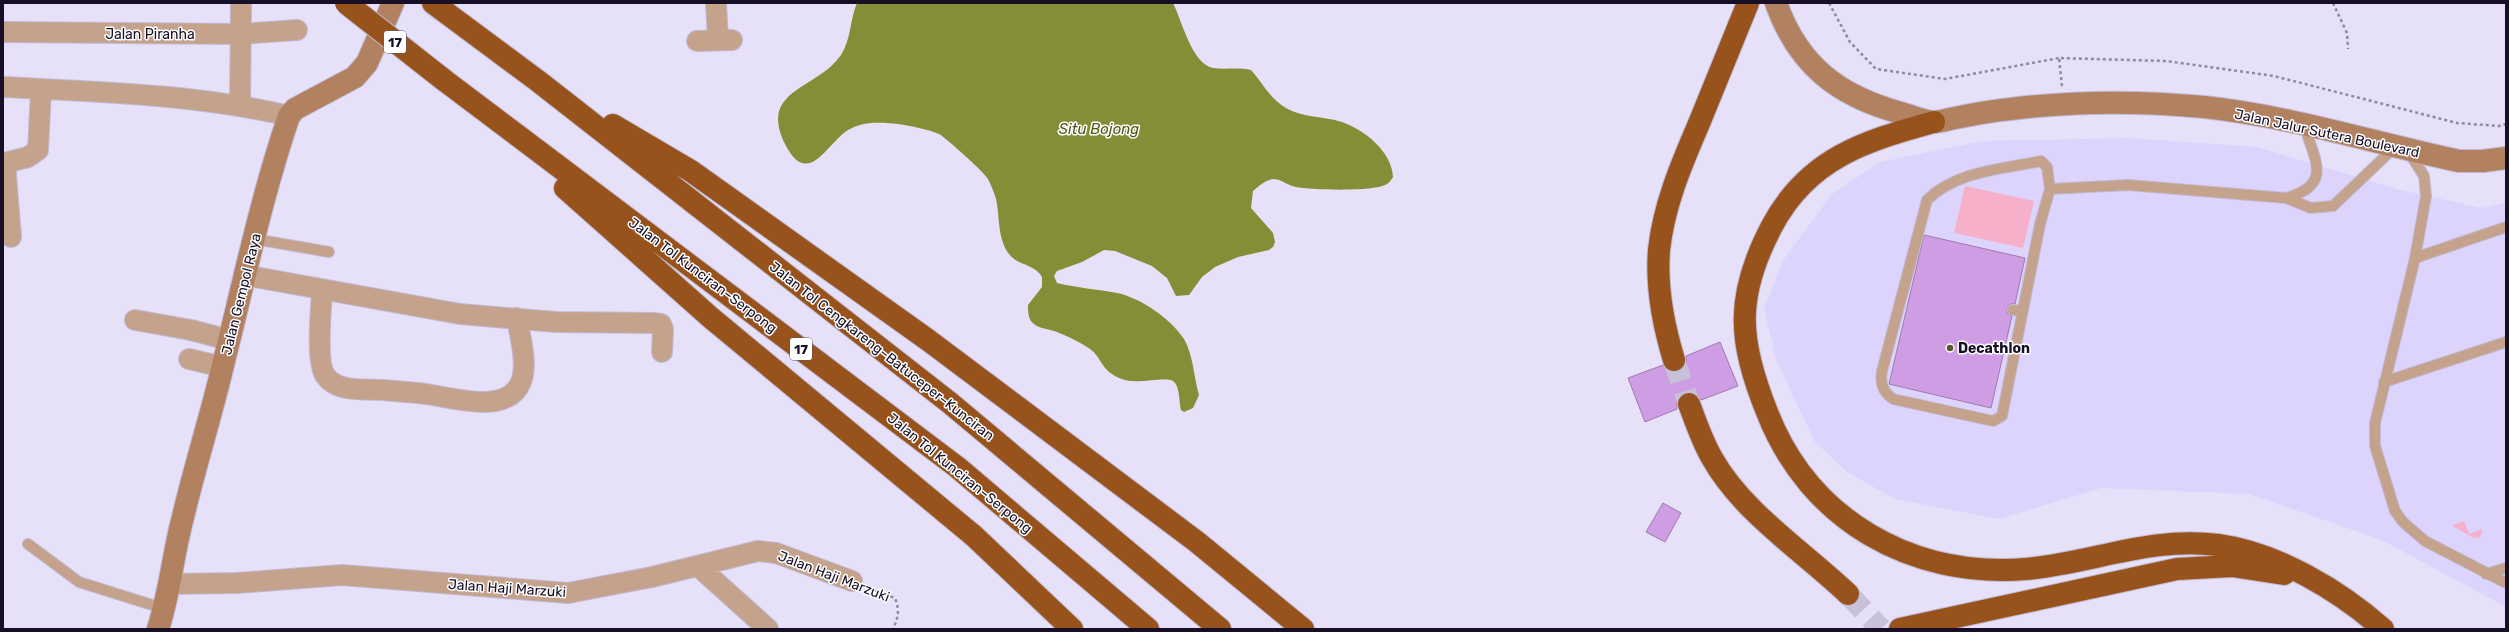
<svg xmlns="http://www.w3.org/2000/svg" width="2509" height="632" font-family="Rubik,sans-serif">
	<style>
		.built { fill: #ddd4fd }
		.green { fill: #f7b0ca }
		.water { fill: #848e36 }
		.building { fill: #cf9de4; stroke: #9e7aad }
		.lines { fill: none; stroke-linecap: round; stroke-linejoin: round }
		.highway-tunnel { stroke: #c7c1d9; stroke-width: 22; stroke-dasharray: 22 11; stroke-linecap: butt }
		.lane-casing { stroke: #c1bad3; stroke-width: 12 }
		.street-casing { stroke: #c1bad3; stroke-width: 22 }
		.secondary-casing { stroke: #c1bad3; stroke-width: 24 }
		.highway-casing { stroke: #c1bad3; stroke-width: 24 }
		.path { stroke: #8f89a1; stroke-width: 2.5; stroke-dasharray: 3 3; stroke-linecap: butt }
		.lane { stroke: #c4a28c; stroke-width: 10 }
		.street { stroke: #c4a28c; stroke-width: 20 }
		.secondary { stroke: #b28160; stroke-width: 22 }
		.highway { stroke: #97531b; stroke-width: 22 }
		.highway-bridge-casing { stroke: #c1bad3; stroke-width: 24; stroke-linecap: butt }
		.highway-bridge { stroke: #97531b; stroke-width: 22 }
		.poi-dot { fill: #545a28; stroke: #fff; stroke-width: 1.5 }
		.labels { text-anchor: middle; stroke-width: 3; stroke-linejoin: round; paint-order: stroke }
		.shield { fill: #fff; stroke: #5c5766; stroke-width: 1 }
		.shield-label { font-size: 13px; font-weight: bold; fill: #160f25 }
		.street-label { font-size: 14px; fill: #160f25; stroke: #fff }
		.poi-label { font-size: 14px; font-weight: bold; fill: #160f25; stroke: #fff; text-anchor: start }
		.water-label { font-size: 15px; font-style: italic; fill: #4f5616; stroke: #fff }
	</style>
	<rect width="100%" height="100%" fill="#e6e0f9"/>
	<path class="built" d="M2129 138 2257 147 2397 189 2482 208 2506 202V607L2382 540 2249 494 2101 488 1999 519 1895 499 1847 472 1815 442 1777 362 1764 309 1784 259 1832 194 1880 162 1983 141Z"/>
	<path class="green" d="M1965 186 2034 201 2023 248 1954 233Z
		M2464 521 2469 534 2482 529 2481 537 2474 538 2454 527 2453 525Z"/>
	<path class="water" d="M857 3H1173C1182 21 1192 64 1213 68 1226 70 1238 67 1251 70 1262 82 1270 99 1286 108 1303 118 1323 116 1342 122 1365 130 1392 152 1393 177 1392 179 1389 183 1387 184 1375 192 1311 190 1296 187 1288 186 1282 179 1273 179 1265 180 1259 186 1253 191L1251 208 1273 233 1275 242 1273 247 1269 250 1238 257 1215 267 1202 277 1189 295 1176 296 1167 278 1152 266 1115 251 1104 250 1082 262 1057 271 1054 276 1057 283C1077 288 1097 289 1117 293 1141 298 1171 319 1184 339 1193 354 1194 378 1199 395L1193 408 1184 412 1181 410C1179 402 1180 386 1173 381 1165 376 1136 385 1122 379 1099 371 1103 356 1087 347 1078 341 1067 336 1057 332 1050 329 1040 329 1034 324 1028 320 1028 311 1028 305L1042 287V277C1035 264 1018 266 1009 254 997 238 1000 216 996 199 994 192 991 185 988 179 984 172 946 138 939 134 927 129 911 126 898 124 881 122 863 121 848 130 828 142 808 190 785 144 758 89 817 90 841 55 851 40 850 19 857 3Z"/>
	<path class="building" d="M1924 235 2025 258 2015 304H2010L2007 309V313L2012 316 1991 408 1889 384Z
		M1720 342 1738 386 1701 400 1691 392 1684 393 1677 402V409L1645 422 1628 378 1663 365 1671 372H1678L1686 363V356Z
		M1663 503 1681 513 1665 542 1646 532Z"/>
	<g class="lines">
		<path class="highway-tunnel" d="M1674 360 1689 404
			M1848 594 1881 629"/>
		<defs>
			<path id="lane" d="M2408 151 2424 176 2426 196 2415 258 2375 423V446L2395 511 2403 522 2425 541 2506 583
				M2041 161 2047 167 2050 189 2040 224 2002 416 1993 421 1893 399C1882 391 1880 383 1882 371L1927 200C1956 171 2003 169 2041 161Z
				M2050 189 2128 185 2286 198 2311 208 2333 206 2395 147
				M2286 198C2333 185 2315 161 2304 125
				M254 239 329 252
				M2415 258 2506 227
				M2013 310 2023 311
				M2384 382 2506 342
				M28 544 79 582 165 609
				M2486 574 2506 568"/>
			<path id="street" d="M716 3 718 40
				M3 32 241 34 297 30
				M697 41 732 40
				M3 87C99 92 196 94 289 116
				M240 104 241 3
				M11 237 5 163 28 157 38 150 41 89
				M244 275 460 314 556 322 655 323 661 324 663 329 662 352
				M322 291C321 308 316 362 325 375 336 393 366 389 384 390 400 392 416 392 432 395 457 399 508 414 521 382 528 364 520 337 517 318
				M135 320 191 330 229 340
				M189 359 223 367
				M698 566 768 629
				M171 584 237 583 342 575 568 593 652 577 758 551 776 553 852 581"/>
			<path id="secondary" d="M1776 3C1798 65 1838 96 1901 113 1911 116 1923 121 1933 122 1940 122 1949 119 1955 118 1974 114 1992 111 2010 109 2074 101 2139 101 2204 107 2290 116 2374 143 2459 161H2483L2506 158
				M158 629C170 592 173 554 183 517 195 466 211 416 223 365 244 282 261 198 289 116L295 109 355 77 367 63 393 3"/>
			<path id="highway" d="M433 3 538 81 950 403 1220 629
				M444 80 957 467 1148 629
				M1934 122C1865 141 1808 158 1772 226 1735 296 1738 340 1767 412 1809 520 1911 578 2026 569 2092 563 2151 536 2218 545 2277 553 2339 590 2383 629
				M613 125 691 171 928 340 1197 542 1303 629
				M565 188 710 317 974 536 1072 629
				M1674 360C1663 324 1656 288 1659 250 1664 204 1682 163 1700 121 1716 81 1732 42 1748 3
				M1689 404C1696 422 1702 441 1712 458 1742 512 1804 552 1848 594
				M1900 629 2177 569 2232 566 2284 574"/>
		</defs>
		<use href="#lane" class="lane-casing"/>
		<use href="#street" class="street-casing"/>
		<use href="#secondary" class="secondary-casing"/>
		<use href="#highway" class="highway-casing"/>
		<path class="path" d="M1829 3 1850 42 1876 69 1945 79 2059 58
			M2333 3 2347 33 2348 49
			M2062 86 2059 58 2166 61 2274 76 2457 123 2499 126 2506 124
			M868 588 895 598C900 610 898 618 893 629"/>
		<use href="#lane" class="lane"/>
		<use href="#street" class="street"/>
		<use href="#secondary" class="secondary"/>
		<use href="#highway" class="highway"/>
		<defs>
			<path id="highway-bridge" d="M346 3 444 80"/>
		</defs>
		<use href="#highway-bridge" class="highway-bridge-casing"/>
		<use href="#highway-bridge" class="highway-bridge"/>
	</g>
	<circle class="poi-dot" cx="1950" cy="348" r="4"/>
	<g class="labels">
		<g class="shield">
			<rect x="384" y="31" width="22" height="22" rx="3"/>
			<rect x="790" y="338" width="22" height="22" rx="3"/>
		</g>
		<g class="shield-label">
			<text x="395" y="47">17</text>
			<text x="801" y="354">17</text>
		</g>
		<g class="street-label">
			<text x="150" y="39">Jalan Piranha</text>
			<text transform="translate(2327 133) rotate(12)" y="5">Jalan Jalur Sutera Boulevard</text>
			<text transform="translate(703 275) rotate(37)" y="5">Jalan Tol Kunciran–Serpong</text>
			<text transform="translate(241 294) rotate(-76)" y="5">Jalan Gempol Raya</text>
			<text transform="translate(882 351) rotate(38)" y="5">Jalan Tol Cengkareng–Batuceper–Kunciran</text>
			<text transform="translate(960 473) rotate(39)" y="5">Jalan Tol Kunciran–Serpong</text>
			<text transform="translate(834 576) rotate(21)" y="5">Jalan Haji Marzuki</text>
			<text transform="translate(507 588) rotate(4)" y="5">Jalan Haji Marzuki</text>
		</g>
		<g class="poi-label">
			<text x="1958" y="353">Decathlon</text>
		</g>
		<g class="water-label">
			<text x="1099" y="134">Situ Bojong</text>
		</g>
	</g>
	<rect width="2509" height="632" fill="none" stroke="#160f25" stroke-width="8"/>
</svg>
